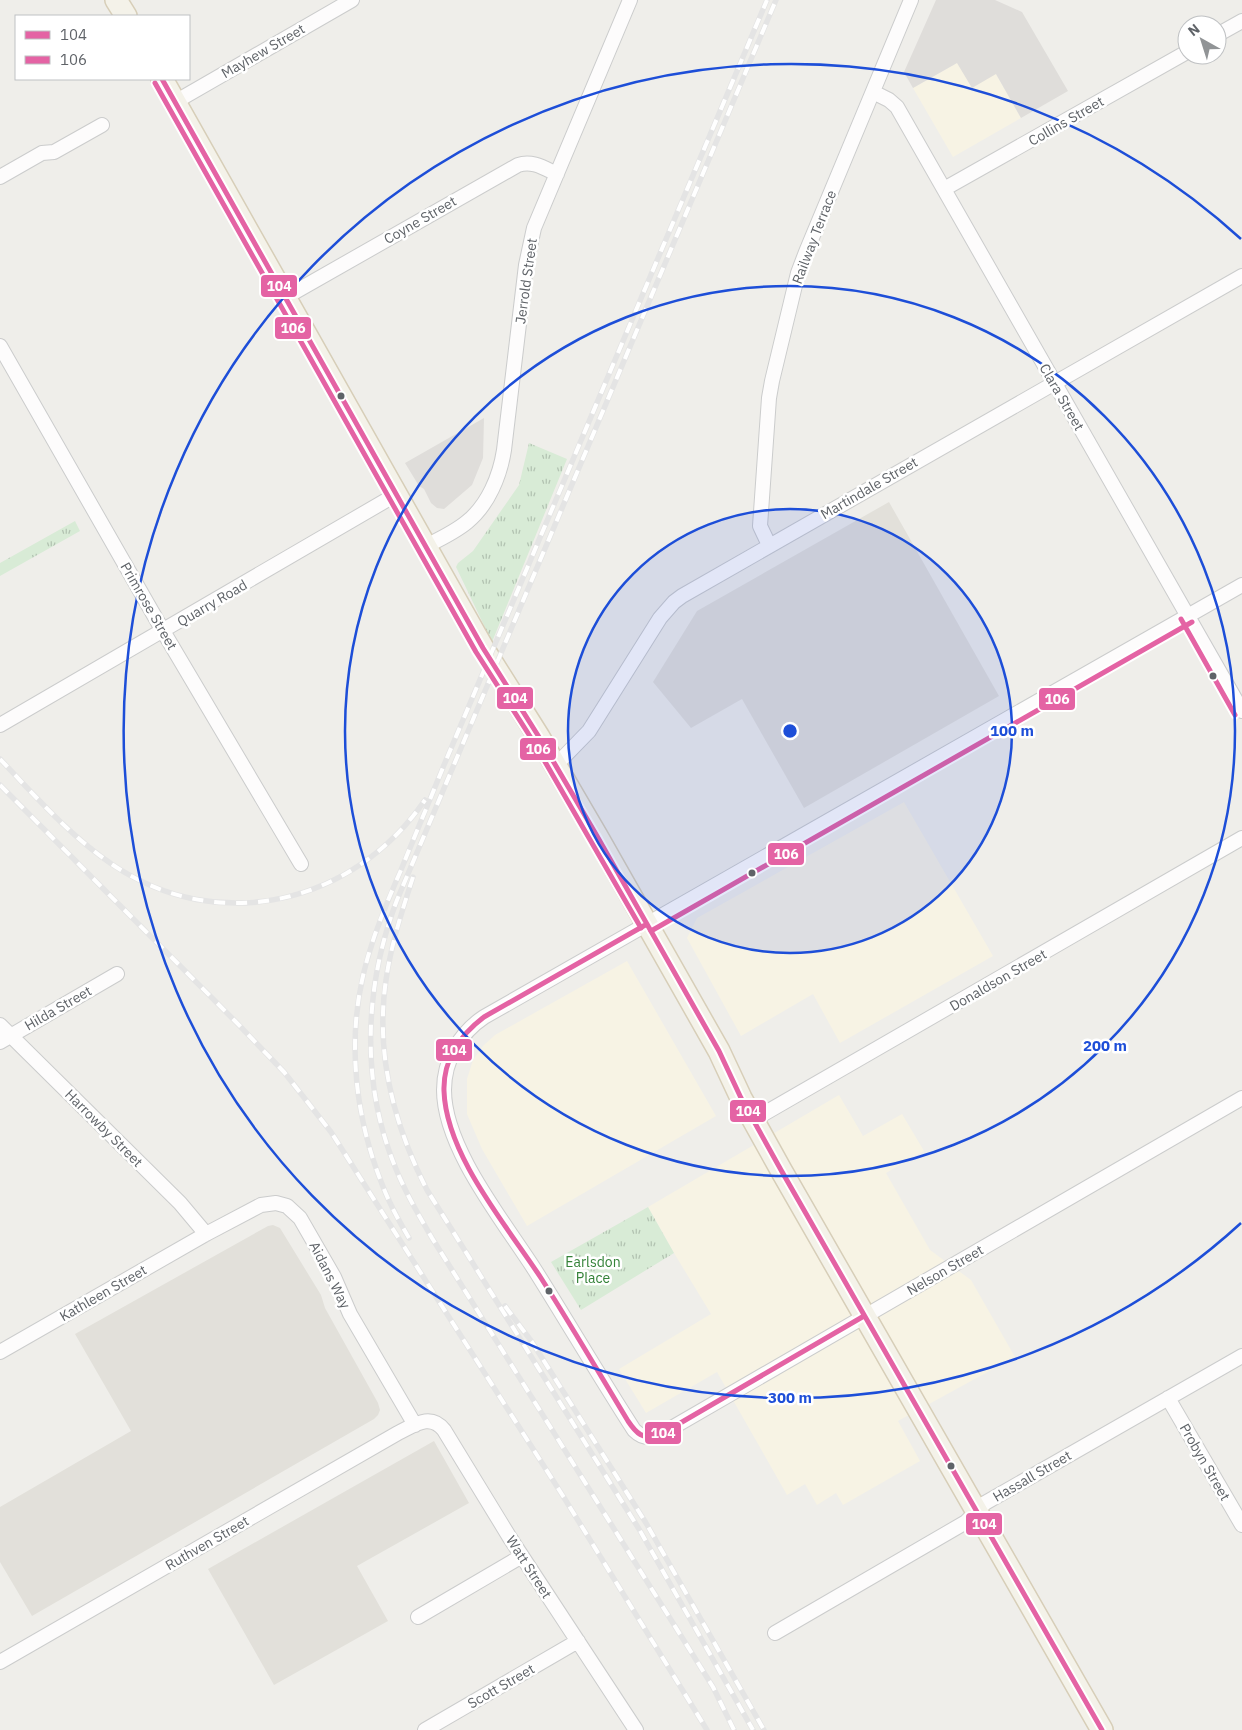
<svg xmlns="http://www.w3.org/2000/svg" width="1242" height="1730" font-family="'IBM Plex Sans',sans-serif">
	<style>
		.commercial { fill: #f7f3e4 }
		.industrial { fill: #dfddda }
		.education { fill: #e2e0da }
		.park { fill: url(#park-tufts) }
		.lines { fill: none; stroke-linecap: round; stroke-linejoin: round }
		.street-casing { stroke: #cbcccc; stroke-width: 16 }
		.primary-casing { stroke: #d7ceb8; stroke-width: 24 }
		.street { stroke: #fdfcfc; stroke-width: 14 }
		.primary { stroke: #f4f2e9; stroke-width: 21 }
		.rail-casing { stroke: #e4e4e4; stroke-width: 5.5 }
		.rail { stroke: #fff; stroke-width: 4; stroke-dasharray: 11; stroke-linecap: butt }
		.bus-1-casing { stroke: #fff; stroke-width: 9 }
		.bus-2-casing { stroke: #fff; stroke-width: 9 }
		.bus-1 { stroke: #e463a4; stroke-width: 5 }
		.bus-2 { stroke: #e463a4; stroke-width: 5 }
		.ring { fill: none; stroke: #1d4ed8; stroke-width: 2.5 }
		.bus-dot { fill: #5f6368; stroke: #fff; stroke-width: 2 }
		.labels { text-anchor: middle; stroke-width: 5; stroke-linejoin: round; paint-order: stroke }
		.street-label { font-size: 14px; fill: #5f6368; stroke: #fff }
		.park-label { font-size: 14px; fill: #348238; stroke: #fff }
		.centre { fill: #1d4ed8; stroke: #fff; stroke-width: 2.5 }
		.ring-label { font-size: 15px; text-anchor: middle; font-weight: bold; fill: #1d4ed8; stroke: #fff; stroke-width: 5; stroke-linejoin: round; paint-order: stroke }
		.line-badge { stroke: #fff; stroke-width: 2 }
		.badge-label { font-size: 14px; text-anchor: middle; font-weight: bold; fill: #fff }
	</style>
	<defs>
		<pattern id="park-tufts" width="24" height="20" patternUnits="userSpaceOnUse" patternTransform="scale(1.25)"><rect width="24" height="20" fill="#d8ebd6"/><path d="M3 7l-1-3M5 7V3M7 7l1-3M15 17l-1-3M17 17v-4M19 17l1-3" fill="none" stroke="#b2c2b1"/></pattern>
	</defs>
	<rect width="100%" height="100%" fill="#efeeea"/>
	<path class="commercial" d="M957 63 996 74 1021 118 953 157 913 88Z
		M904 802 993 956 840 1043 813 994 741 1036 687 938 697 918Z
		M627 961 716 1116 527 1226 482 1149 467 1114V1079L473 1060 483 1046 495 1035Z
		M839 1095 863 1136 902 1114 924 1151 886 1173 930 1250 971 1280 1015 1357 898 1421 920 1461 843 1505 836 1493 817 1505 805 1484 787 1495 717 1372 646 1413 619 1369 711 1314 674 1253 648 1207Z"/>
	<path class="industrial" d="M936 0H995L1022 12 1068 91 1021 118 996 74 972 88 957 63 913 88 904 72Z
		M484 418 483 458 472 485 444 509 437 508 431 503 424 489 419 486 405 463Z"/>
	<path class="education" d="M889 502 999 696 804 808 742 699 691 728 653 682 697 611Z
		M273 1225 280 1228 321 1295 325 1308 378 1403 380 1410 378 1415 374 1419 32 1616 0 1562V1507L131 1431 75 1334 268 1226Z
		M434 1441 469 1503 357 1566 388 1621 274 1685 208 1569Z"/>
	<path class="park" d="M529 443 567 459 492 642 456 567 458 563 473 551 519 485Z
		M75 521 80 531 0 576V563Z
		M648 1207 674 1253 581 1310 551 1262Z"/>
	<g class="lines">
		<defs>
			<path id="street" d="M1217 35 1242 21
				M873 92 889 100 897 107 1242 711
				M175 102 352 0
				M0 177 42 153 54 152 102 125
				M944 189 1187 52
				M286 297 518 165C532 160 544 168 557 174
				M0 346 163 631 301 864
				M769 545 760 526 769 398 772 381 798 273 806 252 911 0
				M426 546C440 539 455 532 467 522 488 505 500 476 504 450L526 265 534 228 630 0
				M1242 585 484 1017C460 1033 444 1060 444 1090 444 1150 507 1225 538 1275 570 1326 601 1379 634 1430 643 1439 652 1439 663 1433L1242 1098
				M0 725 397 494
				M556 765 589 731 660 618 674 602 682 596 1242 276
				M0 1025 180 1203 206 1234
				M0 1042 117 974
				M753 1120 1242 838
				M0 1352 206 1234 261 1205 276 1203 287 1206 300 1218 334 1277 350 1314 415 1425
				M1168 1398 1242 1525
				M418 1617 522 1556
				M775 1633 966 1522 985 1503 1242 1356
				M0 1662 398 1433C413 1426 430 1412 444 1430L510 1538 636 1730
				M425 1730 578 1641"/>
			<path id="primary" d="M116 0 126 16
				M162 79 483 648 539 737 597 836 719 1051 741 1098 781 1170 1102 1730"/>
		</defs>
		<use href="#street" class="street-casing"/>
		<use href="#primary" class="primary-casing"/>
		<use href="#street" class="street"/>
		<use href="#primary" class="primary"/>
		<defs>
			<path id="rail" d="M0 759C35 796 70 836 113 865 219 936 354 904 425 800
				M0 785 235 1021 284 1072 331 1132 563 1496 707 1730
				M413 877C402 911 391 945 386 980 375 1053 394 1125 427 1190L639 1529 753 1730
				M409 1238C399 1221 389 1203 382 1184 356 1119 347 1045 363 976 371 940 386 904 401 870 415 835 430 800 444 765L767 0
				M505 1306 532 1342 646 1523 764 1730
				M734 1730 713 1687 432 1238C418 1214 404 1190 394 1164 360 1079 365 984 397 900L776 0"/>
		</defs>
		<use href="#rail" class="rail-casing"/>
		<use href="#rail" class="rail"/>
		<defs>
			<path id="bus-1" d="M162 79 483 648 539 737 597 836 719 1051 741 1098 781 1170 1102 1730
				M647 924 484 1017C460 1035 443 1060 444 1091 446 1155 507 1226 541 1278 571 1325 599 1373 628 1421 636 1433 643 1440 658 1436L864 1316"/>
			<path id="bus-2" d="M155 83 476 652 533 741 641 928
				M1181 619 1235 715
				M651 931 1192 622"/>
		</defs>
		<use href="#bus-1" class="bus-1-casing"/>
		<use href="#bus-2" class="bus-2-casing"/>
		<use href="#bus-1" class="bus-1"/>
		<use href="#bus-2" class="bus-2"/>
	</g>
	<circle cx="790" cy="731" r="222" fill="#1d4ed8" fill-opacity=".12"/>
	<g class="ring">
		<circle cx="790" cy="731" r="222"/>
		<circle cx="790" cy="731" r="445"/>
		<path d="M1241 1223A667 667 0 1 1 1241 239"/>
	</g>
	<g class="bus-dot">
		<circle cx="341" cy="396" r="4.5"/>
		<circle cx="1213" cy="676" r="4.5"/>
		<circle cx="752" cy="873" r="4.5"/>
		<circle cx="549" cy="1291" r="4.5"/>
		<circle cx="951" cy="1466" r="4.5"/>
	</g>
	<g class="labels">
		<g class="street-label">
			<text transform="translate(263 51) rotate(-30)" y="5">Mayhew Street</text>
			<text transform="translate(1066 121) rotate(-30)" y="5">Collins Street</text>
			<text transform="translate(420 220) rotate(-30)" y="5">Coyne Street</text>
			<text transform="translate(814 237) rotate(-69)" y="5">Railway Terrace</text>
			<text transform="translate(526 281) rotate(-82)" y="5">Jerrold Street</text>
			<text transform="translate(1062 397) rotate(60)" y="5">Clara Street</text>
			<text transform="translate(869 488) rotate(-30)" y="5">Martindale Street</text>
			<text transform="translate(212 603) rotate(-30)" y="5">Quarry Road</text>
			<text transform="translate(149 606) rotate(60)" y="5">Primrose Street</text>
			<text transform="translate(998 980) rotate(-30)" y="5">Donaldson Street</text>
			<text transform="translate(58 1008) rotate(-30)" y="5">Hilda Street</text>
			<text transform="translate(104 1128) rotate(45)" y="5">Harrowby Street</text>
			<text transform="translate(945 1270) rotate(-30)" y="5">Nelson Street</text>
			<text transform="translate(330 1275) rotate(63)" y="5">Aidans Way</text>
			<text transform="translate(103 1293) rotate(-30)" y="5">Kathleen Street</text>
			<text transform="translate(1205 1462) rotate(60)" y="5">Probyn Street</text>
			<text transform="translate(1032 1476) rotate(-30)" y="5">Hassall Street</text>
			<text transform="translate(207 1543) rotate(-30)" y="5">Ruthven Street</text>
			<text transform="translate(529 1567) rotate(57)" y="5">Watt Street</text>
			<text transform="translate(501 1686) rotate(-30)" y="5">Scott Street</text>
		</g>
		<g class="park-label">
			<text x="593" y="1267">Earlsdon<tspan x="593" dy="16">Place</tspan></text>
		</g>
	</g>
	<circle cx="790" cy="731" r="8" class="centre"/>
	<g class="ring-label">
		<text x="1012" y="736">100 m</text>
		<text x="1105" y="1051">200 m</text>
		<text x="790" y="1403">300 m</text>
	</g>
	<g class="line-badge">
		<rect x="260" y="274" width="38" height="24" rx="5" fill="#e463a4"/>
		<rect x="274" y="316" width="38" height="24" rx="5" fill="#e463a4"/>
		<rect x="496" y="686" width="38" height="24" rx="5" fill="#e463a4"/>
		<rect x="1038" y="687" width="38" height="24" rx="5" fill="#e463a4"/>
		<rect x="519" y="737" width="38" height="24" rx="5" fill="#e463a4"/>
		<rect x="767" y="842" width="38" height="24" rx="5" fill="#e463a4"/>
		<rect x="435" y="1038" width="38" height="24" rx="5" fill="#e463a4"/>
		<rect x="729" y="1099" width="38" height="24" rx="5" fill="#e463a4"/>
		<rect x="644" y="1421" width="38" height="24" rx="5" fill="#e463a4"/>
		<rect x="965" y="1512" width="38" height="24" rx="5" fill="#e463a4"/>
	</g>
	<g class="badge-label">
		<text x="279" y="291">104</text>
		<text x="293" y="333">106</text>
		<text x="515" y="703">104</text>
		<text x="1057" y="704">106</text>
		<text x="538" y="754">106</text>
		<text x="786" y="859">106</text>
		<text x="454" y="1055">104</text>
		<text x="748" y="1116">104</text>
		<text x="663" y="1438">104</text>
		<text x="984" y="1529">104</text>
	</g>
	<rect x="15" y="15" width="175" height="65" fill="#ffffff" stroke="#bfc1c3"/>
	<rect x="25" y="31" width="25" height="8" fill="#e463a4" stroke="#bfc1c3"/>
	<text x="60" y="40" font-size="15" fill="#5f6368">104</text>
	<rect x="25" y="56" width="25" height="8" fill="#e463a4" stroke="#bfc1c3"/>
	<text x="60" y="65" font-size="15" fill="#5f6368">106</text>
	<g transform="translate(1202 40) rotate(321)"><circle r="24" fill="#ffffff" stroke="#bfc1c3"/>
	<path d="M0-4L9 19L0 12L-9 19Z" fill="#919496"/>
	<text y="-8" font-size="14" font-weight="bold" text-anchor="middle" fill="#5f6368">N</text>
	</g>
</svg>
